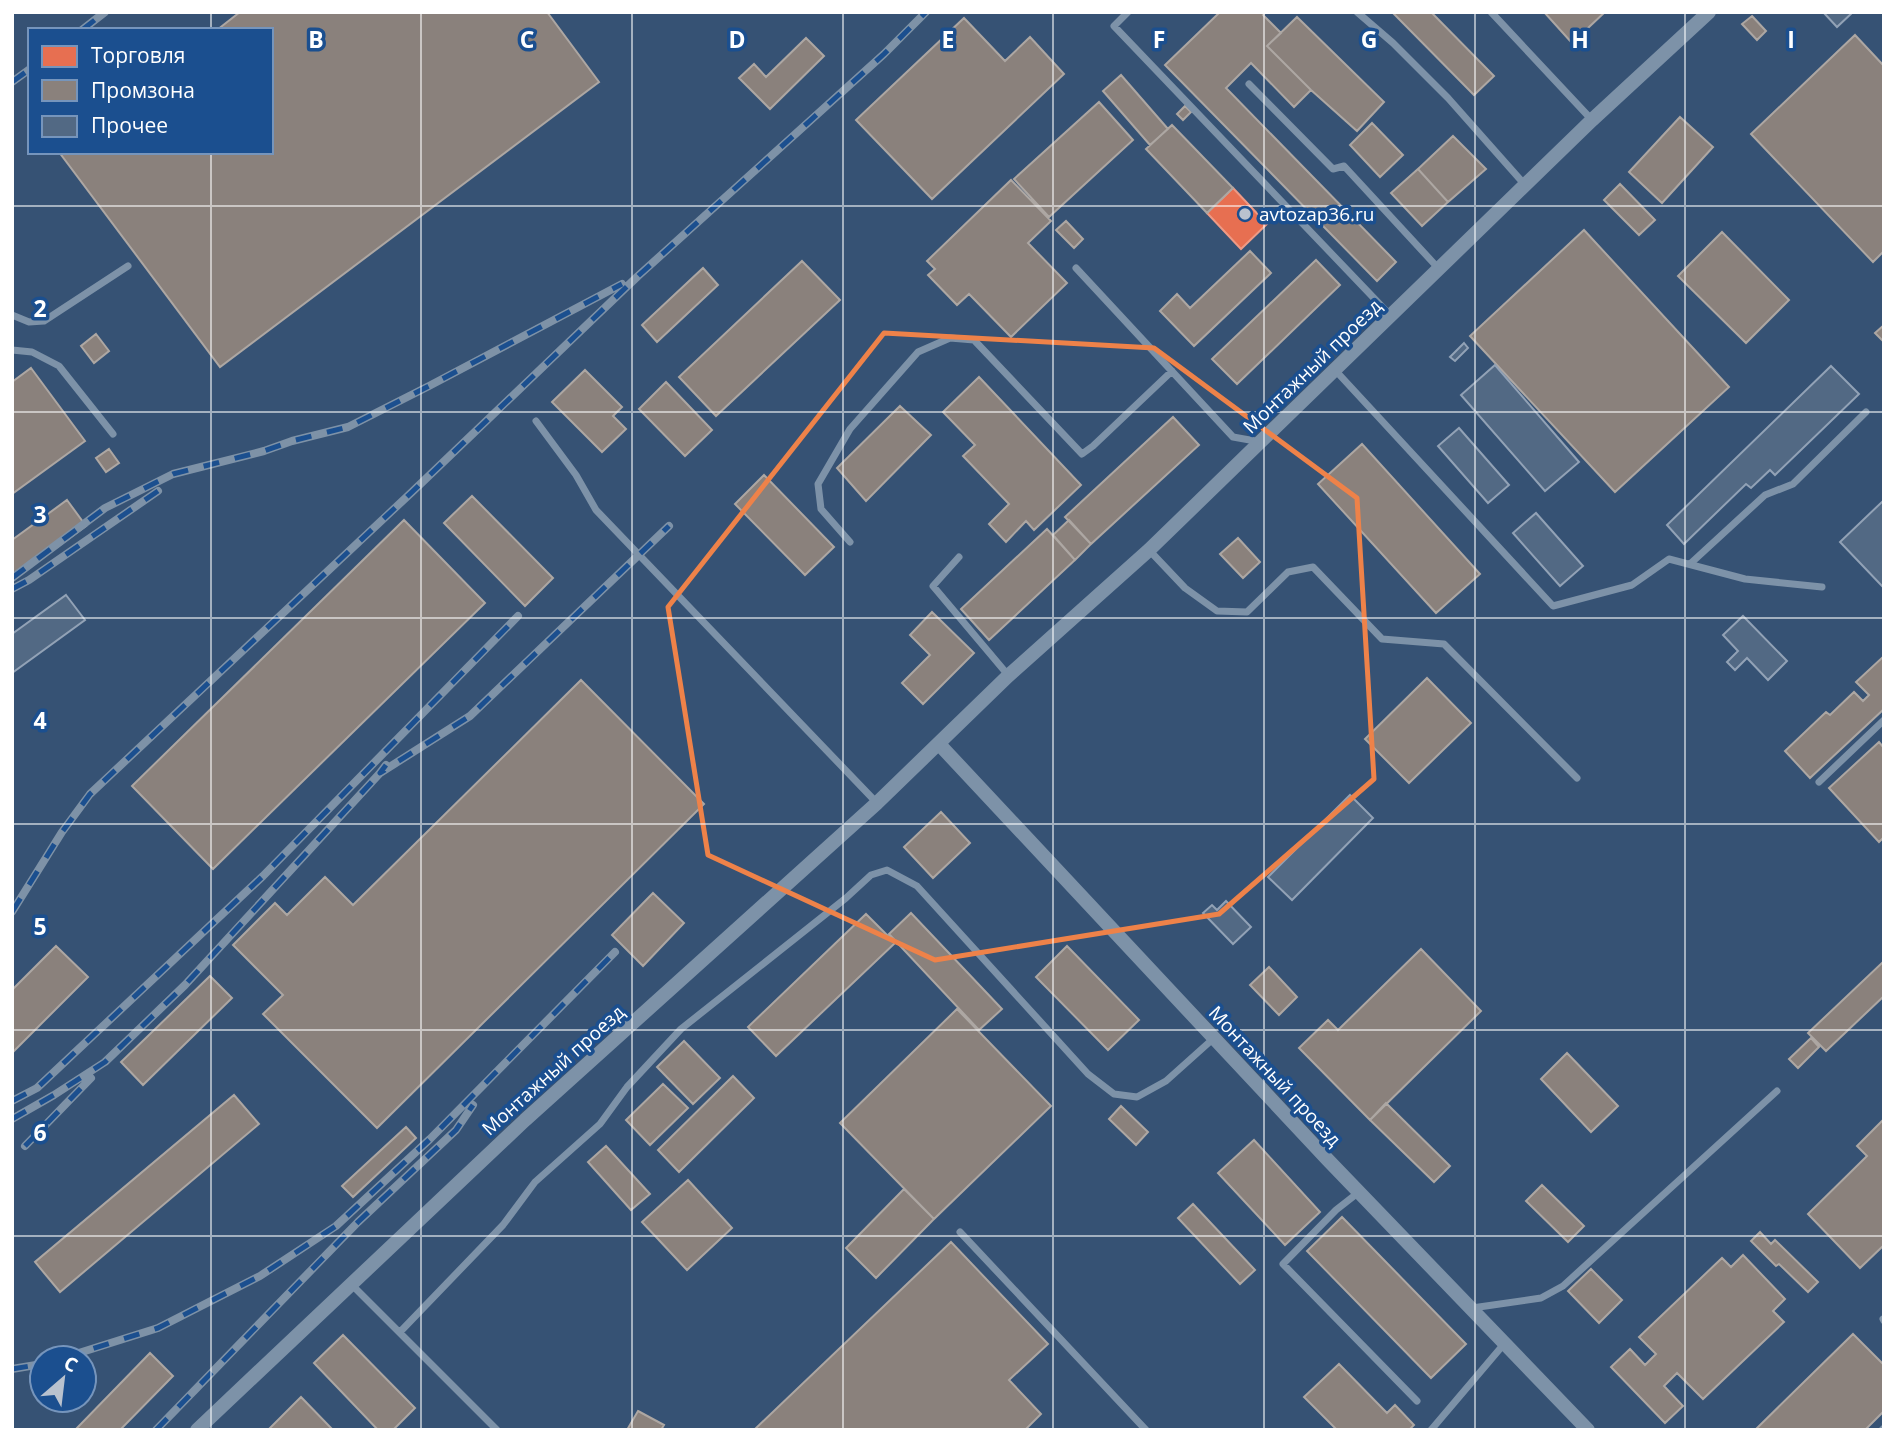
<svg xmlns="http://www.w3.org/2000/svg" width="1896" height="1442" font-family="'Open Sans',sans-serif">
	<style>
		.shops { fill: #e76f51; stroke: #ee9a85; stroke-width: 2 }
		.industry { fill: #8a817c; stroke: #ada7a3; stroke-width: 2 }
		.building { fill: #526984; stroke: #92a2b6; stroke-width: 2 }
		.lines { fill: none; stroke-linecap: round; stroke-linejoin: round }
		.service { stroke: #7d92a8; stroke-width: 7 }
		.minor { stroke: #7d92a8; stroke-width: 14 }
		.rail-casing { stroke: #7e92a7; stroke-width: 8 }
		.rail { stroke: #1b4f8f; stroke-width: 5; stroke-dasharray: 16; stroke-linecap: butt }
		.marked { fill: none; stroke: #ee8249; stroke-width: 5; stroke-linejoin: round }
		.grid { fill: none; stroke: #fff; stroke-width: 2; stroke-opacity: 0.55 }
		.poi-dot { fill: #b9c2ce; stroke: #1b4f8f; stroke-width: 2.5 }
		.labels { text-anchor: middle; stroke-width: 7; stroke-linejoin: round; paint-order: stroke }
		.poi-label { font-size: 19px; fill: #fff; stroke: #1b4f8f; text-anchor: start }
		.street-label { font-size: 19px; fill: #fff; stroke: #1b4f8f }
		.grid-label { font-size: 23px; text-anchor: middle; font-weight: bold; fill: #fff; stroke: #1b4f8f; stroke-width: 7; stroke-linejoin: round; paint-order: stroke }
	</style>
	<rect width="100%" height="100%" fill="#365274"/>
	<path class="shops" d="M1233 188 1267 224 1241 249 1207 213Z"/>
	<path class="industry" d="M240 12H547L599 82 220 367 59 152H271V30H217Z
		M1220 12H1266L1263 15 1281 33 1267 46 1311 90 1294 107 1251 63 1226 88 1396 262 1377 281 1165 65Z
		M1392 12H1431L1494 76 1474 95Z
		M1544 12H1605L1572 43Z
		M1752 16 1766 31 1757 40 1742 24Z
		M1297 17 1384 102 1357 131 1311 90 1267 46Z
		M964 18 1005 61 1030 37 1064 74 932 199 856 120Z
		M1855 35 1884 66V251L1873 262 1751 134Z
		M806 38 824 56 770 109 739 78 754 64 766 77Z
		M1121 75 1168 129 1150 145 1103 91Z
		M1099 102 1133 140 1049 217 1014 179Z
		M1185 106 1191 112 1183 120 1177 114Z
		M1680 117 1713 147 1662 203 1629 172Z
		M1372 123 1403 155 1380 177 1350 145Z
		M1172 125 1233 188 1207 213 1146 149Z
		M1453 136 1486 169 1448 202 1418 169Z
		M1418 169 1448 202 1422 226 1391 193Z
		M1011 180 1051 221 1028 243 1067 283 1011 337 969 294 957 305 928 275 935 269 927 261Z
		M1620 184 1655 220 1639 235 1604 200Z
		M1066 221 1083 239 1074 248 1056 230Z
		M1584 230 1729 387 1615 492 1470 336Z
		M1722 232 1789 300 1746 343 1678 276Z
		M1250 251 1271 273 1194 346 1160 311 1177 294 1190 308Z
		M1316 260 1340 285 1237 384 1212 359Z
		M802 261 840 300 716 416 679 377Z
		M703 268 718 285 657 342 642 325Z
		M1884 325V342L1875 333Z
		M96 334 109 351 94 363 81 346Z
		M31 368 85 441 12 494V382Z
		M585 370 622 407 613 416 626 429 602 452 552 402Z
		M979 377 1081 485 1034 530 1026 521 1006 542 989 524 1009 504 963 456 975 445 943 412Z
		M666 382 712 430 685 456 639 409Z
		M900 406 931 435 866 501 837 468Z
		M1173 417 1199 445 1091 544 1065 517Z
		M1362 444 1480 574 1436 613 1318 484Z
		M109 449 119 463 106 472 96 458Z
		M764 475 834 547 805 575 735 504Z
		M472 496 553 578 525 606 444 523Z
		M67 500 86 526 13 579 12 540Z
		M404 520 485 603 213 869 132 786Z
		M1069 520 1091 544 1075 560 1053 535Z
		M1047 529 1075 560 989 640 961 609Z
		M1238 538 1260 562 1243 578 1220 554Z
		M932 612 974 653 923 704 902 683 930 655 910 635Z
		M1884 656V709L1810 778 1785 751 1826 712 1830 715 1854 692 1863 701 1869 695 1856 682Z
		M1427 678 1471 723 1409 783 1365 739Z
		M581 680 704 804 377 1128 263 1014 283 995 233 945 275 903 287 915 325 877 353 905Z
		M1879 742 1884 748V837L1879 842 1829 788Z
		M941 812 970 843 933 878 904 847Z
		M653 893 684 923 643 966 612 935Z
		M911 913 1002 1009 979 1030 889 934Z
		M866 914 895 943 776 1056 748 1027Z
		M56 946 88 977 12 1053V990Z
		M1067 946 1139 1020 1108 1050 1036 977Z
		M1421 949 1481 1011 1370 1120 1299 1048 1328 1020 1338 1030Z
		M1884 961V996L1826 1051 1808 1033Z
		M1269 967 1297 997 1279 1015 1250 985Z
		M210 976 232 998 143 1085 121 1062Z
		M957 1009 1051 1106 934 1219 840 1123Z
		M1811 1038 1819 1047 1798 1068 1789 1059Z
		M684 1041 720 1078 693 1104 657 1067Z
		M1567 1053 1618 1106 1591 1132 1541 1079Z
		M733 1076 754 1098 679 1172 658 1150Z
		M663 1084 688 1108 650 1145 626 1120Z
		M234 1095 259 1124 60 1292 35 1262Z
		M1386 1103 1450 1166 1434 1182 1370 1120Z
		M1121 1106 1148 1132 1136 1145 1109 1119Z
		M1884 1119V1245L1860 1268 1808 1214 1867 1156 1857 1146Z
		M406 1127 416 1138 353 1197 342 1186Z
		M1254 1140 1320 1212 1285 1245 1218 1173Z
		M606 1146 650 1194 631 1210 588 1162Z
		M688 1180 732 1228 687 1270 642 1222Z
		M1542 1185 1584 1226 1568 1242 1526 1201Z
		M904 1189 934 1219 876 1278 846 1248Z
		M1193 1204 1255 1270 1240 1284 1178 1218Z
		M1342 1217 1466 1344 1431 1378 1307 1251Z
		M1760 1232 1771 1244 1775 1240 1818 1282 1808 1292 1779 1264 1776 1266 1751 1241Z
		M951 1242 1048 1344 1009 1380 1041 1414 1025 1430H754Z
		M1743 1255 1785 1299 1773 1311 1784 1322 1703 1399 1677 1373 1664 1386 1683 1406 1665 1423 1611 1367 1630 1349 1645 1365 1656 1354 1639 1337 1722 1258 1731 1267Z
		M1591 1269 1622 1300 1599 1323 1568 1291Z
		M1853 1334 1884 1365V1411L1865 1430H1755Z
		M343 1335 415 1408 393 1430H378L314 1363Z
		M150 1353 173 1376 120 1430H75Z
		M1339 1364 1387 1413 1395 1405 1414 1425 1409 1430H1337L1304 1397Z
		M301 1397 333 1430H268Z
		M638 1411 664 1425 661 1430H627Z"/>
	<path class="building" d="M1823 12H1853L1837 27Z
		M1464 343 1468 348 1455 361 1450 357Z
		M1495 365 1579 462 1545 491 1461 395Z
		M1831 366 1859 394 1775 475 1770 470 1751 488 1746 484 1684 544 1667 525Z
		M1459 428 1509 485 1488 503 1438 446Z
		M1884 500V585L1882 586 1840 542Z
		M1536 513 1583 566 1560 586 1513 533Z
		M66 595 85 620 12 673V634Z
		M1743 616 1787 661 1768 680 1747 658 1735 670 1727 662 1738 651 1723 635Z
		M1350 795 1373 818 1292 900 1268 877Z
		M1226 901 1251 927 1233 944 1203 913 1212 905 1217 910Z"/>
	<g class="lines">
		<path class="service" d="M1128 12 1114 26 1391 316
			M1357 12 1393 43 1448 98 1525 185
			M1491 12 1592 120
			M1249 84 1333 169 1344 166 1439 269
			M1076 268 1233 437 1261 442
			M12 315 29 322 44 321 128 266
			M12 350 32 352 59 366 113 434
			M1335 370 1553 606 1632 585 1669 559 1745 579 1822 587
			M536 421 576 475 596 510 877 803
			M850 542 821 509 818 484 850 429 918 352 950 338 974 340 1082 454 1093 446 1172 371
			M1149 550 1185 588 1217 611 1247 612 1288 572 1313 567 1382 639 1444 644 1577 778
			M959 557 933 586 1008 675
			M1690 564 1765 495 1793 484 1866 412
			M1819 782 1884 720
			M1359 1192 1336 1210 1283 1264 1417 1401
			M960 1232 1146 1430
			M351 1284 497 1430
			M1472 1308 1541 1298 1563 1286 1777 1091
			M1883 1319 1884 1321
			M400 1332 503 1225 535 1182 600 1124 627 1087 681 1029 846 898 871 875 887 870 917 886 1088 1074 1114 1094 1137 1097 1166 1081 1214 1038
			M1431 1430 1504 1344
			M1882 1430 1884 1428"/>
		<path class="minor" d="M939 744 1328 1160 1588 1430
			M197 1430 525 1120 877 803 1008 676 1149 550 1592 120 1709 12"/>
		<defs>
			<path id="rail" d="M82 30 105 12
				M12 82 30 69
				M12 578 105 508 173 474 264 451 292 441 348 427 429 386 622 284
				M12 589 29 580 158 491
				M386 765 380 773 470 716 669 526
				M12 912 62 832 90 794 412 492 638 276 884 54 926 12
				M12 1101 37 1088 263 876 518 616
				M12 1119 54 1095 105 1062 185 985 380 773
				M25 1146 91 1078
				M63 1358 158 1328 260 1276 336 1226 430 1139 615 952
				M12 1369 42 1364
				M156 1430 358 1222 456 1130 473 1105"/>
		</defs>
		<use href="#rail" class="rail-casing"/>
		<use href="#rail" class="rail"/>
	</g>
	<path class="marked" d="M884 333 1154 348 1357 498 1374 779 1219 914 935 960 708 855 668 607Z"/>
	<path class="grid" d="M211 12V30M421 12V1430M632 12V1430M843 12V1430M1053 12V1430M1264 12V1430M1475 12V1430M1685 12V1430M211 152V1430M12 206H1884M12 412H1884M12 618H1884M12 824H1884M12 1030H1884M12 1236H1884"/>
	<circle class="poi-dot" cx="1245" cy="214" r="7"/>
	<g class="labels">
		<g class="poi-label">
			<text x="1259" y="221">avtozap36.ru</text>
		</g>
		<g class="street-label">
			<text transform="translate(1312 366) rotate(-44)" y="7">Монтажный проезд</text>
			<text transform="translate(553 1070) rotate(-42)" y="7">Монтажный проезд</text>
			<text transform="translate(1275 1076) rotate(47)" y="7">Монтажный проезд</text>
		</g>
	</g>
	<g class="grid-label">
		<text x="316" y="48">B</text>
		<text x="527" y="48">C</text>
		<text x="737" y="48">D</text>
		<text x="948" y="48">E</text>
		<text x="1159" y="48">F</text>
		<text x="1369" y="48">G</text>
		<text x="1580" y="48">H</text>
		<text x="1791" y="48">I</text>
		<text x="40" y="317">2</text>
		<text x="40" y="523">3</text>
		<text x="40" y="729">4</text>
		<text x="40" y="935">5</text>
		<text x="40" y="1141">6</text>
	</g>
	<rect width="1896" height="1442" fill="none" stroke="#ffffff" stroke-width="28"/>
	<rect x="28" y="28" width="245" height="126" fill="#1b4f8f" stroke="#7695bc" stroke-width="2"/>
	<rect x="42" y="46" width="35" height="21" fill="#e76f51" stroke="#7695bc" stroke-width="2"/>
	<text x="91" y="63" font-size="21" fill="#ffffff">Торговля</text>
	<rect x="42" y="80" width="35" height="21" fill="#8a817c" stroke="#7695bc" stroke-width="2"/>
	<text x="91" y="98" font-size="21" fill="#ffffff">Промзона</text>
	<rect x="42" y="116" width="35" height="21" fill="#526984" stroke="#7695bc" stroke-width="2"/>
	<text x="91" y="133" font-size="21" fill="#ffffff">Прочее</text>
	<g transform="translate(63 1379) rotate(28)"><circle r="33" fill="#1b4f8f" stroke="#7695bc" stroke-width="2"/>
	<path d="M0-5L12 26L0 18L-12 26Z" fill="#b9c2ce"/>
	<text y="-10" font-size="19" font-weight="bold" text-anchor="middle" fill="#ffffff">С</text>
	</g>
</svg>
